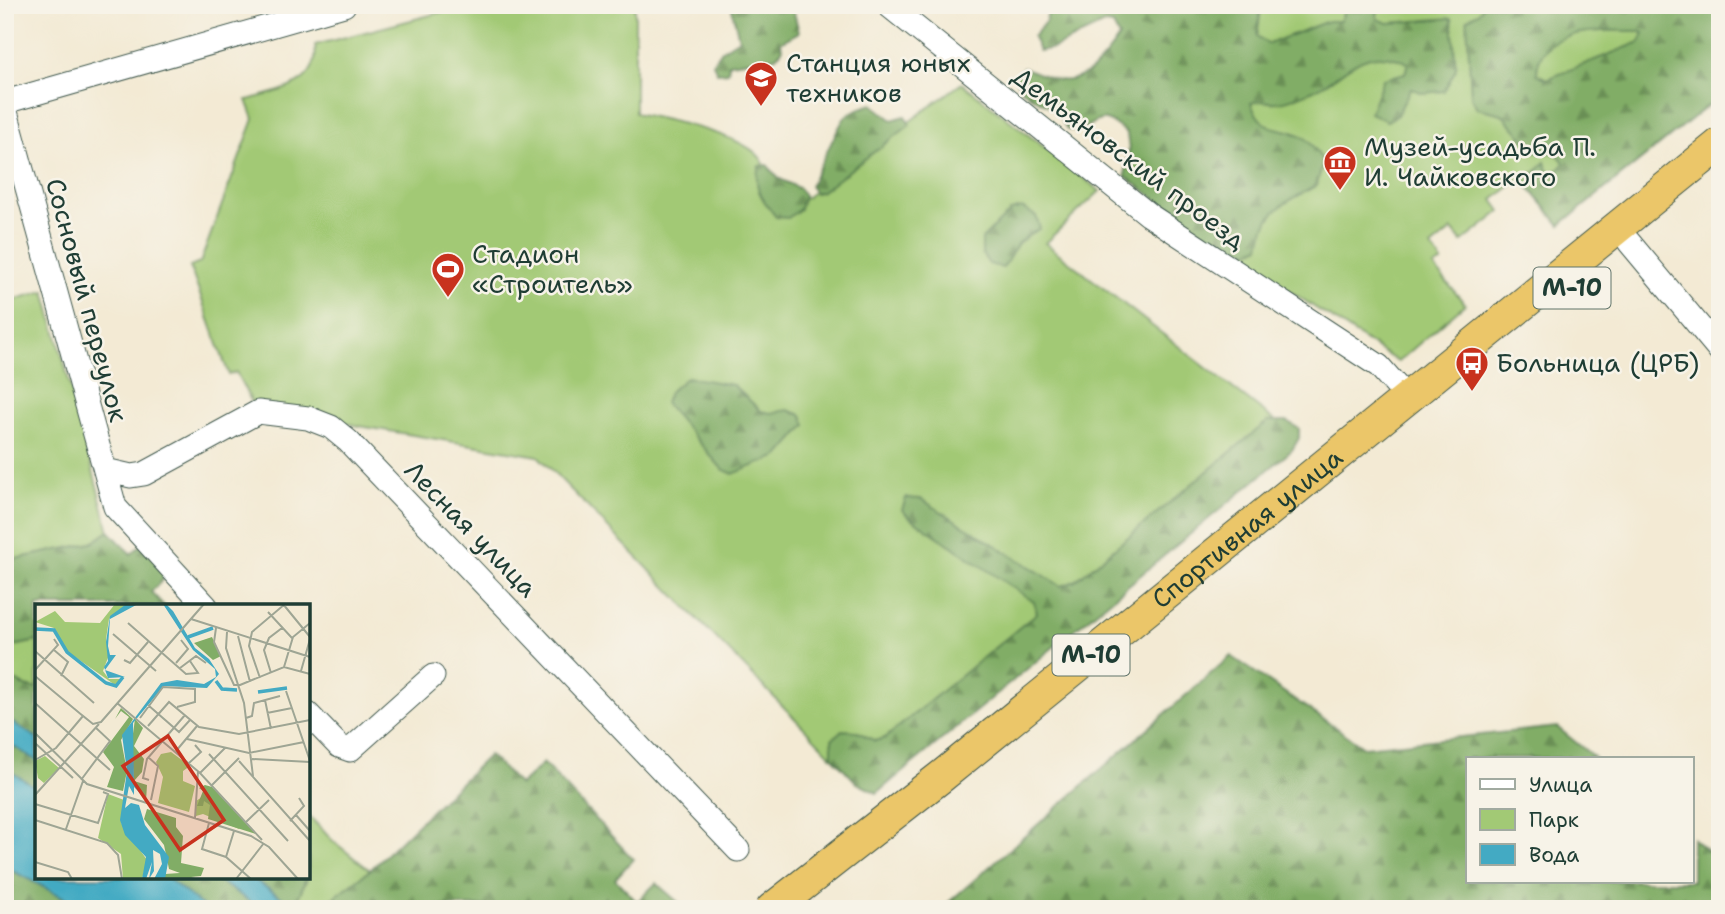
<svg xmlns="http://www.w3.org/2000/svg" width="1725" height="914" font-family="'Shantell Sans',sans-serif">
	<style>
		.green { fill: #a2c975; stroke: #608354; stroke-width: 2 }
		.forest { fill: url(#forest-firs); stroke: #50754d; stroke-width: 2; fill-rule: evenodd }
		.water { fill: #43aac3; stroke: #31747c; stroke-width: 2 }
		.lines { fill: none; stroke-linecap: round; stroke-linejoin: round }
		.minor-casing { stroke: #3f574c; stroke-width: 25 }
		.highway-casing { stroke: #3f574c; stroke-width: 34 }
		.minor { stroke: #fff; stroke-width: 23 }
		.highway { stroke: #ebc669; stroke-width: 32 }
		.labels { text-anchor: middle; stroke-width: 5; stroke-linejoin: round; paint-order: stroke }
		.shield { fill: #f7f3e8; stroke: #60746a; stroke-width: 2 }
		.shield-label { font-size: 24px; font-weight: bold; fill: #1f3d34 }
		.poi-label { font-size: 26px; fill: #1f3d34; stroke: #f7f3e8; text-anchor: start }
		.street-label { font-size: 26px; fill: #1f3d34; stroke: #f7f3e8 }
		.inset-river { fill: none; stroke: #43aac3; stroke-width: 3.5 }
		.inset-road { fill: none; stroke: #9ea594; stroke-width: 2 }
		.view { fill: #c8321e; fill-opacity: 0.15; stroke: #c8321e; stroke-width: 3.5 }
		.inset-edge { fill: none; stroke: #1f3d34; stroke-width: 3.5 }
	</style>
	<defs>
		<pattern id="forest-firs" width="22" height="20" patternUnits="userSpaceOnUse" patternTransform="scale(1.75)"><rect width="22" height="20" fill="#81ad66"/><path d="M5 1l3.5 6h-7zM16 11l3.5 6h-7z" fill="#698e55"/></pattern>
	</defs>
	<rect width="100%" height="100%" fill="#f7f3e8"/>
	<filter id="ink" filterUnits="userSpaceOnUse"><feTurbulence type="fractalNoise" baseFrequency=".0143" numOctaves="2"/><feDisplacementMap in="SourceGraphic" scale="14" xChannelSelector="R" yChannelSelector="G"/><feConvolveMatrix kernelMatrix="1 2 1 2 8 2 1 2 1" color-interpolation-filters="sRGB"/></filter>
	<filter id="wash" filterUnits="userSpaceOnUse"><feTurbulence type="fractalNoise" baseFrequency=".00686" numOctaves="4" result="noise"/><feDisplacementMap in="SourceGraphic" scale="28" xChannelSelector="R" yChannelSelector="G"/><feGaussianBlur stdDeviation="1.57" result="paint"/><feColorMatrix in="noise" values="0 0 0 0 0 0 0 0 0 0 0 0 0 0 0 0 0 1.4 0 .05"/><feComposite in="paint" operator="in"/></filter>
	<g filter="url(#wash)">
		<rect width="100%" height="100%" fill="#f3ead4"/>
		<path class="green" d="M469 5H635V113C665 120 744 134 761 159 772 174 775 198 781 216L962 83 1100 191 1045 243 1279 424 853 778 538 456 359 426 252 403 236 372 229 375 190 267 200 263 254 119 247 100C278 91 321 86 315 45Z
			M1177 5H1720V96L1560 225 1521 178 1493 200 1501 211 1462 242 1452 230 1431 247 1442 262 1434 267 1465 304 1398 362 1177 217Z
			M45 291 109 531 92 543 5 561V302Z
			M37 641V689L22 685 5 674V648Z
			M308 815 334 842 370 870 319 909H308L297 899 308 877Z"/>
		<path class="forest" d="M731 5H792L799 32 781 42 782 50 776 57 729 63 728 72 717 73 713 63 722 50 739 39Z
			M1049 5H1270L1261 9 1257 36 1268 44 1328 21H1340L1347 5H1378L1377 19 1388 23 1452 18 1456 69 1444 91 1423 93 1411 88 1397 115 1387 121 1370 113 1383 79 1405 73 1408 63C1358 40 1346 80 1304 94 1297 97 1286 102 1278 102 1267 103 1261 99 1251 103 1264 138 1284 123 1305 138 1312 143 1318 154 1323 161L1317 185C1285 205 1267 205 1260 246L1250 251 1221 248 1125 176 1129 150 1127 134C1094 104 1100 131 1067 130 1063 122 1059 112 1051 107 1037 99 1018 93 1015 75L1023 68C1035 71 1047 78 1059 80 1086 84 1106 57 1119 37L1113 25 1104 24 1054 48 1039 51 1033 37 1046 21Z
			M1484 5H1720V96L1560 225 1521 178 1536 172 1545 162 1547 169 1553 172 1560 169 1564 163C1556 148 1550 155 1536 152L1502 114 1477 108 1471 97 1467 19 1478 13ZM1637 31 1644 33 1640 42 1547 79 1537 74C1537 25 1605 31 1637 31Z
			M872 104 892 120 905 116 910 125 822 191 815 193 810 186C815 176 842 119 846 116 853 110 864 107 872 104Z
			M767 165 778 178 800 189 804 196 800 209 788 218 776 217C763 200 752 188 759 166Z
			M1022 208 1036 216 1040 228 1018 243 1003 268 989 264 982 254V239L1011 211Z
			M687 377 733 385 761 411 771 413 788 410 802 415 806 425 779 456 733 474 722 469 665 403 669 392Z
			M1268 421H1287L1299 429V438L1292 450 877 793 857 783 832 756V739L842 730 856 731 875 741 885 738 1037 613 1034 602 909 517 902 510 906 498 921 499 1061 586 1075 581Z
			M109 531 131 554 141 545 168 574 151 592 164 606H37V641L5 648V561L92 543Z
			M1231 656 1364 747 1557 727 1595 758H1468V881H1692V838L1720 862V909H941Z
			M5 674 22 685 37 689V738L5 718Z
			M5 741 37 761V788L5 768Z
			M489 755 520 785 543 763 633 859 615 879 637 902 656 883 686 909H586L582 904C571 901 563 899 556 909L472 906 319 909 370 870Z
			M5 867 86 909H5Z
			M166 877H213L261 909H206Z
			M251 877H306L298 899 308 909H299Z"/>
		<path class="water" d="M5 718 37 738V761L5 741Z
			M5 768 37 788V877H166L206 909H86L5 867Z
			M213 877H250L299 909H261Z"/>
	</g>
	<g filter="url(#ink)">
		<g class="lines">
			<defs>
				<path id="minor" d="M888 5 1149 215 1379 366 1407 398
					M5 102 344 5
					M5 108 115 507 206 606
					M1629 242 1720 351
					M105 470 131 476 144 474 258 412 308 418 331 427 348 441 738 850
					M308 714 339 746 350 750 433 676"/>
				<g id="highway">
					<path id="s1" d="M772 909 942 776 1720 144"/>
				</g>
			</defs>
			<use href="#minor" class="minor-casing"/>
			<use href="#highway" class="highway-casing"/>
			<use href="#minor" class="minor"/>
			<use href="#highway" class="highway"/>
		</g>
	</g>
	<defs>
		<symbol id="school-pin" viewBox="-11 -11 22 30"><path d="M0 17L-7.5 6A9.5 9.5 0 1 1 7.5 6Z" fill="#c8321e" stroke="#f7f3e8"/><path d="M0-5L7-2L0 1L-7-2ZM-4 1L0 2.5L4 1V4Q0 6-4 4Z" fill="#fff"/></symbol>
		<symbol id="museum-pin" viewBox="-11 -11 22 30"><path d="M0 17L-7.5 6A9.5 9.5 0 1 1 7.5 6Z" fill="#c8321e" stroke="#f7f3e8"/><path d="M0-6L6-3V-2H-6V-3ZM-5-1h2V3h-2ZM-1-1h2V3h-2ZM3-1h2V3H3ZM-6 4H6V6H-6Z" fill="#fff"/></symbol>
		<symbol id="stadium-pin" viewBox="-11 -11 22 30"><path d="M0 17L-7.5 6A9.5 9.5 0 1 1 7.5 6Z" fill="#c8321e" stroke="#f7f3e8"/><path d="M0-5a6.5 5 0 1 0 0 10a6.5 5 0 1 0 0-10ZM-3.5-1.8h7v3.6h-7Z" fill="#fff"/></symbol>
		<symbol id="bus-pin" viewBox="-11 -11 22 30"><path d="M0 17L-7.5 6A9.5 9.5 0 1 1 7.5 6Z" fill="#c8321e" stroke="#f7f3e8"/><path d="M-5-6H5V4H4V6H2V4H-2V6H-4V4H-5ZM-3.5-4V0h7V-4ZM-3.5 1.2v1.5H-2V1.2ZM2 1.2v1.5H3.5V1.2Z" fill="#fff"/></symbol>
	</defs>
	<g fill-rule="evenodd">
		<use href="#school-pin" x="742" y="59" width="38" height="52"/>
		<use href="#museum-pin" x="1321" y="143" width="38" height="52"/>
		<use href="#stadium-pin" x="429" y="250" width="38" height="52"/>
		<use href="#bus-pin" x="1453" y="344" width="38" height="52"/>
	</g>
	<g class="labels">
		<g class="shield">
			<rect x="1533.5" y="267.5" width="77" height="41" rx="5"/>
			<rect x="1052.5" y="634.5" width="77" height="41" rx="5"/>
		</g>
		<g class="shield-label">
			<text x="1572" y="296">М-10</text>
			<text x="1091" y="663">М-10</text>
		</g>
		<g class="poi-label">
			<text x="786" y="72">Станция юных<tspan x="786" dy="30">техников</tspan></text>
			<text x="1364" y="156">Музей-усадьба П.<tspan x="1364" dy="30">И. Чайковского</tspan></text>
			<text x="472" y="263">Стадион<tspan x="472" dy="30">«Строитель»</tspan></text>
			<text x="1496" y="372">Больница (ЦРБ)</text>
		</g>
		<g class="street-label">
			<text transform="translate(1129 158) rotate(37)" y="9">Демьяновский проезд</text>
			<text transform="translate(87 300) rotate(75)" y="9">Сосновый переулок</text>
			<text dy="9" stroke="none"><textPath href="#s1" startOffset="609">Спортивная улица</textPath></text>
			<text transform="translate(471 529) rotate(46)" y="9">Лесная улица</text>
		</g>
	</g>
	<g transform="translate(35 604)">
		<rect width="275" height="275" fill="#f3ead4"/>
		<path d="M80 0H93L74 15 71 35 74 51 68 67 74 75H87L80 81 33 48 19 24 0 18 20 7 30 18 65 19ZM136 148 155 162 148 167V177L160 182 154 208 123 199 128 173 121 158 126 150ZM10 152 24 164 9 179 3 174 0 157ZM179 185 209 218 204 225 168 210 161 212V197ZM73 190 89 196 86 219 112 256 107 275H88L86 250 63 234Z" fill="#a2c975"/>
		<path d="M177 33 186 52 178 56 159 39ZM86 104 98 115 86 136 92 167 88 187 72 183 79 163 68 148 94 113 86 107 80 115ZM100 115 108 124 99 142 109 155 107 168 99 177 112 181 111 197 99 180 97 145 95 179 96 146 91 134 96 127 97 137ZM170 181 177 183 221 230 173 215 175 201 169 197 168 202H162L168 187 164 184ZM112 205 141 214V223L148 232 146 259 169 264 166 272 156 273 165 275H130V270L145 269 134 265 129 241 109 215Z" fill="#81ad66"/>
		<path d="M103 0 75 15 73 42 75 51H81L70 66 90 73 73 74 69 63 73 57 71 38 75 12 90 1ZM128 0H131L138 7 160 44 174 55 184 70 172 84 129 82 98 119 99 180 106 190 99 183V191L94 182 90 204 96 199 104 201 110 221 134 253 130 275H119L127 260 125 250 118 246 119 267 114 275 117 258 111 275H107L111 253 90 231 85 216 92 167 87 131 126 79 142 76 169 80 181 73 180 65 158 46Z" fill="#43aac3"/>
		<path class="inset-river" d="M0 25 19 26 32 48 71 79 81 82 88 73M153 33 178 24M181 77 187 85 202 86M223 88 252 84"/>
		<path class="inset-road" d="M248 0 275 33M233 8 257 34M156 15 275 53M93 19 151 70 163 69 155 57M181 24 179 38 199 81H205M192 28 191 44 209 99 218 172M78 30 121 67M203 32 215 78M19 46 33 58 26 72M0 47 59 99M89 56 95 59 113 38M141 59 153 45 146 36M249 63 258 33 275 19M145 64 161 52 171 59M0 66 23 41 19 35M266 67 275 35M236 69 229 46 234 34 247 24M0 72 48 112M225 74 214 42 217 28 250 0M205 81 249 63 275 70M251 87 275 157M230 96 236 125M0 99 75 166M82 99 165 169 227 236M113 101 144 128 155 116M232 109 257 104M105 114 128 83 160 85V98L142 103M211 114 217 112 219 99 245 92M113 122 134 98 164 123 204 130 275 116M0 129 52 180 216 232 234 243 263 275M152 135 214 149 269 138M0 139 38 174M141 147 162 122M174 150 253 237M113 153 123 162 116 196M217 155 275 158M0 156 21 144 48 112 58 120 66 118 169 0M204 157 275 237M154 159 166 148 160 141M165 169 190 144M46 176 75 137 60 123M114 176 108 174 112 155 150 111M177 181 204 154M0 191 64 120M0 200 63 219 73 190 68 188M261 211 275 227M160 214 163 167M0 216 72 239 83 251 87 275M255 217 269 202 264 194M211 218 234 196M174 219 167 245 191 253 216 275M31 225 48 177M191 253 199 227M0 258 33 268 37 275M201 275 229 239"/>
		<path class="view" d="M133 132 189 216 145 246 88 162Z"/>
		<rect width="275" height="275" class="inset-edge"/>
	</g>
	<rect width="1725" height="914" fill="none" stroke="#f7f3e8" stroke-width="28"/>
	<rect x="1466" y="757" width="228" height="126" fill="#f7f3e8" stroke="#a1aaa0" stroke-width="2"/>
	<rect x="1480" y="779" width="35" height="10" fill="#ffffff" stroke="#a1aaa0" stroke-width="2"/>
	<text x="1529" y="792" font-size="21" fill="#1f3d34">Улица</text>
	<rect x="1480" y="809" width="35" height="21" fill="#a2c975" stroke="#a1aaa0" stroke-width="2"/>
	<text x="1529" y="827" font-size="21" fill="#1f3d34">Парк</text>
	<rect x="1480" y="844" width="35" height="21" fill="#43aac3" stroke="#a1aaa0" stroke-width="2"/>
	<text x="1529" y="862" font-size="21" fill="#1f3d34">Вода</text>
</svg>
